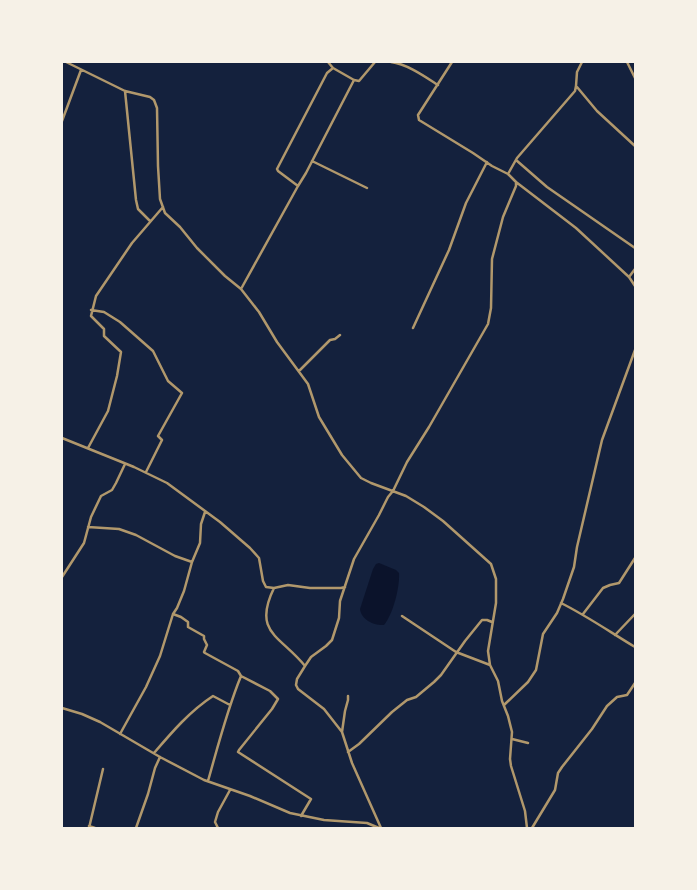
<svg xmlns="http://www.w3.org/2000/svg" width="697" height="890" font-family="'Nunito Sans',sans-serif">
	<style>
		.water { fill: #0b132b }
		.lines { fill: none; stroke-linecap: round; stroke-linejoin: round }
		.minor { stroke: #b1986c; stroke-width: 2.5 }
	</style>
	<rect width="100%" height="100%" fill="#14213d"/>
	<path class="water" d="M379 563 396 570 399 573C400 587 393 614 384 625 375 626 361 620 360 609L373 569 376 564Z"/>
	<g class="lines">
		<path class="minor" d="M66 62 125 91 150 97 154 100 157 108 158 166 160 199 165 213 180 227 197 248 225 276 241 289 259 312 277 342 308 384 319 417 342 455 361 478 371 483 406 496 424 507 443 521 491 564 496 579V603L488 651 490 665 498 681 502 701 508 716 512 732 510 759 511 766 525 811 527 828
			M328 62 333 68
			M391 62C407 64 424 76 438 85
			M452 62 418 115 419 120 473 153 492 166 508 174
			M627 62 635 78
			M577 87 597 111 635 146
			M125 91 136 200 138 209 150 221
			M62 121 81 70
			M516 160 547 187 635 248
			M312 161 367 188
			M516 182 576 228 629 277 635 286
			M298 186 306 173 354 80
			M629 277 635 269
			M241 289 298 186 278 171 277 169 327 73 333 68 354 80 359 81 375 62
			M91 310 104 312 120 322 153 351 168 381 182 393 158 436 162 440 146 472
			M413 328 449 250 466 203 487 162
			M299 371 330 340 335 339 340 335
			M62 438 134 467 167 483 220 522 250 548 259 558 263 581 266 587 274 588 288 585 310 588H341L345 587
			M88 448 108 411 117 376 121 352 104 336V329L91 316 96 296 132 243 163 207
			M88 527 119 529 136 535 175 556 192 562
			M62 577 84 543 91 517 101 496 112 490 116 483 125 464
			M274 588C252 633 281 636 305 666L297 679 296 685 298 689 324 709 342 732 352 763 381 828
			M561 603C587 616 610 632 635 647
			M173 614 181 617 188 622V627L204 636V639L207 645 204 652 205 653 238 671 241 676C227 710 218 746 208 781
			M583 614 603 588 610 585 619 583 635 558
			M402 616 456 652 490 665
			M615 635 635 614
			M305 666 311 657 326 646 332 640 339 618 340 601 354 559 379 515 388 497 393 491 407 462 429 427 488 324 491 308 492 259 503 217 516 186V182L508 174 517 158 575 91 576 86 577 72 582 62
			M241 676 270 691 278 699 272 709 239 750 238 752 311 799 301 816
			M504 705 528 682 536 670 543 634 557 613 563 599 574 567 577 547 602 440 635 350
			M62 708 82 714 100 722 160 757 204 780 250 796 290 813 324 820 367 823 379 828
			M342 732 345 711 348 700V696
			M120 734 146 687 160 656 173 614 177 608 184 591 192 562 200 543 201 524 205 512
			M512 739 528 743
			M348 752 359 744 392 712 407 700 416 697 434 682 441 675 465 641 482 620H487L492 622
			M154 753C172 732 190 711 213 696L230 705
			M89 826 95 828
			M89 828 103 769
			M136 828 148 794 155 768 160 757
			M218 828 215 822 218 812 230 790
			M532 828 555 790 558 773 562 767 592 729 607 706 617 697 627 695 635 683"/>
	</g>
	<rect width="697" height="890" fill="none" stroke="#f6f1e7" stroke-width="126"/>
</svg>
